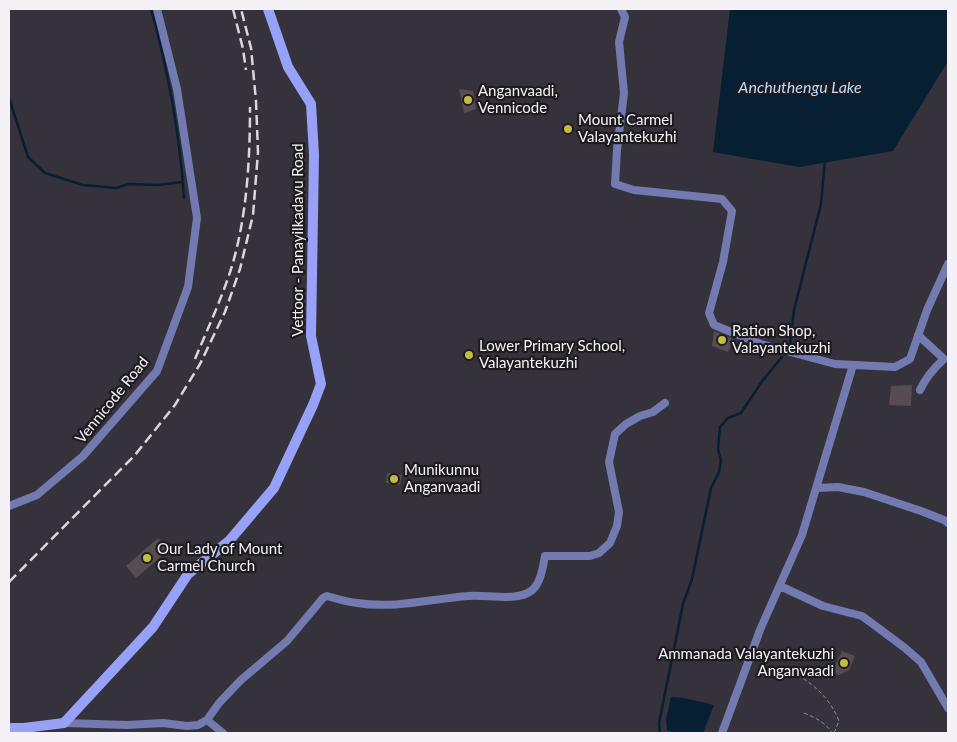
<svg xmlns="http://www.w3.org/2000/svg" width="957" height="742" font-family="Lato,sans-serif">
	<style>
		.water { fill: #061f33 }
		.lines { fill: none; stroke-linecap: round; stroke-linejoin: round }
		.stream { stroke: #061f33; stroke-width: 2.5 }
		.building { fill: #564c52 }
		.path { stroke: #8f8c93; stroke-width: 1; stroke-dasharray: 4 2.5; stroke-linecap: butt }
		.street { stroke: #727ab0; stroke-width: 8 }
		.secondary { stroke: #96a1f7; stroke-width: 10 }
		.rail { stroke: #dad7dc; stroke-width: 2.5; stroke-dasharray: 10 5; stroke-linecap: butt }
		.poi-dot { fill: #c5bc3d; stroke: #1d1b1f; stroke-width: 2 }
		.labels { text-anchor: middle; stroke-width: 4.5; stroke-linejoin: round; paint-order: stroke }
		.poi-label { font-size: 15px; fill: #f5f2f7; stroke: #1d1b1f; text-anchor: start }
		.street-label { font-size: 15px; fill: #f5f2f7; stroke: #1d1b1f }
		.water-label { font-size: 16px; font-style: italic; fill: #b7ddff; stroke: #1d1b1f }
	</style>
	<rect width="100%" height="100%" fill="#36323b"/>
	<path class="water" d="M730 9H948V61L893 151 799 167 713 152Z
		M671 697 684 698 714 705 703 733H674L667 730 666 719Z"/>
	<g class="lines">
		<path class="stream" d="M151 9C168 70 180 135 184 198
			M9 98 28 157 45 173 83 185 117 188 128 184 158 185 182 182
			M790 344 794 310 821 204 825 160
			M660 733 659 723 683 604 692 579 711 488 719 472 721 460 718 449 720 427 728 418 741 413 763 380 782 357"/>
	</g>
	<path class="building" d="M459 89 473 91 476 109 464 113Z
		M714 331 733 339 728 352 712 346Z
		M912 385 911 406 889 405 891 386Z
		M387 473 402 475 400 485 386 483Z
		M158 538 169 550 136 578 126 566Z
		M842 651 855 656 849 670 839 675 832 672Z"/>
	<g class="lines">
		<path class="path" d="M792 672C813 683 830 698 839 721L834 733
			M804 713C816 718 825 722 832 733"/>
		<path class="street" d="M621 9 625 17 619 42 624 93 617 150 615 184 634 190 722 199 732 211 723 262 709 313 714 325 761 344 835 364 895 367 910 359 927 310 948 264
			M918 335 944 359C934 368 926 377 920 390
			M817 488 838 487 864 492 921 511 944 520 948 523
			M9 506 37 495 83 456 157 371 188 287 197 218 177 89 157 9
			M780 586 823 606 862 616 881 630 905 648 921 662 948 708
			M207 720 223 733
			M64 723 127 725 163 723 187 726 198 725 207 720 219 703 241 680 287 641 323 598 327 596C337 599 347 602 357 603 394 609 431 599 468 596 486 594 516 602 531 591 541 584 543 566 545 556H590L599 553 610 543 617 526 619 512 609 462 615 434 626 424 640 416 653 412 665 403
			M722 733 760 630 802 535 853 365"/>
		<path class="secondary" d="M9 728H24L64 723 153 627 188 574 229 541 274 488 313 405 321 384 311 336 314 155 311 104 288 67 268 9"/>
		<path class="rail" d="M233 9 243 49 246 70
			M195 359C208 328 222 298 232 266 247 215 250 160 250 107
			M9 582 135 455 175 405 200 364 225 312 240 269 253 215 258 152 256 101 251 48 241 9"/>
	</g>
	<g class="poi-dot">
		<circle cx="468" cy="100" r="5"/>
		<circle cx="568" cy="129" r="5"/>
		<circle cx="722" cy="340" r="5"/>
		<circle cx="469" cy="355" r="5"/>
		<circle cx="394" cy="479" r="5"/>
		<circle cx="147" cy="558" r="5"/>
		<circle cx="844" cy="663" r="5"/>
	</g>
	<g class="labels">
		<g class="poi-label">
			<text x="478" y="96">Anganvaadi,<tspan x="478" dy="17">Vennicode</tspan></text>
			<text x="578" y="125">Mount Carmel<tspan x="578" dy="17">Valayantekuzhi</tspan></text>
			<text x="732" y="336">Ration Shop,<tspan x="732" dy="17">Valayantekuzhi</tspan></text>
			<text x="479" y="351">Lower Primary School,<tspan x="479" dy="17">Valayantekuzhi</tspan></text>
			<text x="404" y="475">Munikunnu<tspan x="404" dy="17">Anganvaadi</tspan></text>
			<text x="157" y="554">Our Lady of Mount<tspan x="157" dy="17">Carmel Church</tspan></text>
			<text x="834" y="659" text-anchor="end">Ammanada Valayantekuzhi<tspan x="834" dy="17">Anganvaadi</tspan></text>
		</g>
		<g class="street-label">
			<text transform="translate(298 240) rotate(-90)" y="5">Vettoor - Panayilkadavu Road</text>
			<text transform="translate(112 400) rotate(-51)" y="5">Vennicode Road</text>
		</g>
		<g class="water-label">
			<text x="800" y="93">Anchuthengu Lake</text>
		</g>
	</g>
	<rect width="957" height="742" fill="none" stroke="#f5f2f7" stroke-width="20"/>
</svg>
